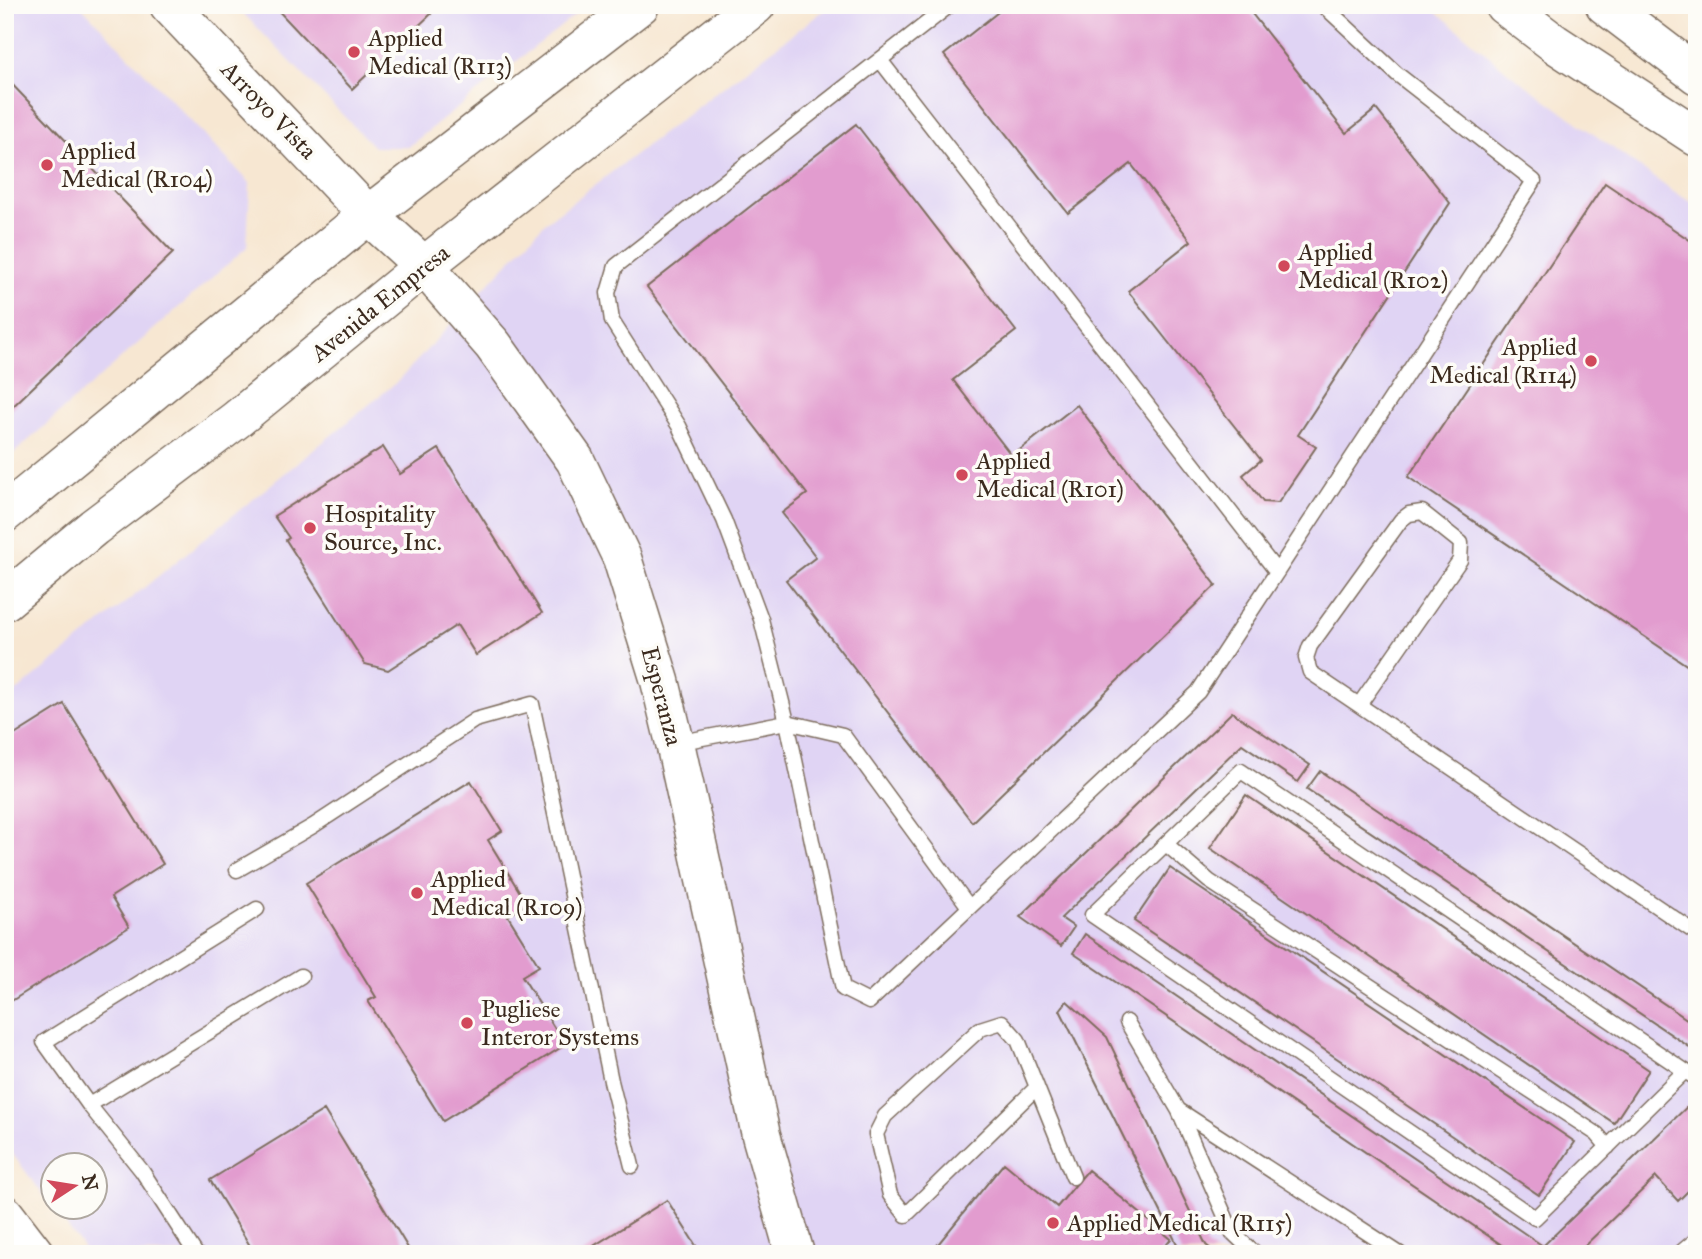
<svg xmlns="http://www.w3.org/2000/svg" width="1702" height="1259" font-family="'IM FELL Great Primer',serif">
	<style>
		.built { fill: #e0d4f4; fill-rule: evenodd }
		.building { fill: #e29ccf }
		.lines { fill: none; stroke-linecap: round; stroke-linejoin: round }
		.lane-casing { stroke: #7d6c5d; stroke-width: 17 }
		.secondary-casing { stroke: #7d6c5d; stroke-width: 41 }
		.primary-casing { stroke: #7d6c5d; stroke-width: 41 }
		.lane { stroke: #fff; stroke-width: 14 }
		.secondary { stroke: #fff; stroke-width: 38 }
		.primary { stroke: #fff; stroke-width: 38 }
		.poi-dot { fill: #d1495b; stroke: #fdfcf7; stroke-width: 2.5 }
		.labels { text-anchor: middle; stroke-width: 7; stroke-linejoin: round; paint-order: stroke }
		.poi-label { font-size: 24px; fill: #3b2a1e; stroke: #fdfcf7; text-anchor: start }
		.street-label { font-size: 24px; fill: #3b2a1e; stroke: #fdfcf7 }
	</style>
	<rect width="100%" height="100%" fill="#fdfcf7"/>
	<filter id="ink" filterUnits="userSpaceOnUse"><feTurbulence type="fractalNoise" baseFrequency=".0143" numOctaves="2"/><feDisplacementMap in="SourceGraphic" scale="14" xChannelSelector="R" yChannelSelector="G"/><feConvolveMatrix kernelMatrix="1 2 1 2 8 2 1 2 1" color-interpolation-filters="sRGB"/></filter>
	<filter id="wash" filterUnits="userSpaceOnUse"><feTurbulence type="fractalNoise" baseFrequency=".00686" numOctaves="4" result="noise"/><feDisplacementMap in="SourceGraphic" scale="28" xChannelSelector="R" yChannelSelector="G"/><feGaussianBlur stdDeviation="1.57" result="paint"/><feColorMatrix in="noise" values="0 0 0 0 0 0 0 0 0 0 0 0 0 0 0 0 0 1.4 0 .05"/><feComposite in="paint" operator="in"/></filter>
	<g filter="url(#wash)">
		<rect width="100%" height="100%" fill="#f7e7d2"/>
		<path class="built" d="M5 5H80L250 183 247 247 5 461Z
			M235 5H588L408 147H374Z
			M831 5H1429L1509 73 1675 193 1697 205V1254H88L5 1144V701L398 381 545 223ZM52 1164H94V1206H52Z"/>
		<g id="blocks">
			<path class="building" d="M273 5H422L431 14 352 89Z
				M1007 5H1245L1346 133 1376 109 1450 203 1298 435 1316 447 1278 503 1263 502 1243 475 1261 460 1128 291 1191 241 1131 164 1068 213 944 55Z
				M5 77 173 253 7 412 5 410Z
				M856 124 1016 331 953 380 1012 456 1077 405 1216 585 972 822 786 580 816 557 782 513 807 494 647 287Z
				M1605 183 1697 245V672L1408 477Z
				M383 447 400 474 439 449 542 613 476 655 457 625 388 670 365 664 286 540 289 538 274 516Z
				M64 704 163 864 111 897 129 927 5 1005V741Z
				M1232 712 1310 765 1298 782 1242 744 1061 918 1074 927 1061 946 1020 917Z
				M1320 771 1697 1026V1052L1307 789Z
				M471 781 502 831 488 840 527 904 508 916 539 966 522 976 565 1045 443 1121 368 1001 376 997 306 883Z
				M1246 795 1649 1070 1614 1123 1210 848Z
				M1170 868 1575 1142 1539 1195 1134 921Z
				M1085 934 1543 1246 1694 1100 1697 1104V1182L1678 1201 1656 1177 1576 1254H1515L1073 953Z
				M1067 1001 1107 1037 1206 1245 1217 1254H1182L1060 1010Z
				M324 1110 408 1248 399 1254H255L210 1180Z
				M1004 1163 1057 1207 1088 1170 1171 1239 1159 1254H930Z
				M667 1200 700 1252 581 1254Z"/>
		</g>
	</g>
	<g filter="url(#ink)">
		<use href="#blocks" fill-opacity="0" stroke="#7d6c5d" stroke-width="2"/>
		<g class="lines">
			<defs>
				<path id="lane" d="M950 5 616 266 608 293 612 321 679 426 724 520 761 619 787 722 843 989 869 1002 1198 692 1534 181 1397 74 1323 5
					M880 60 1277 572
					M1359 705 1460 560 1461 543 1422 512 1409 514 1401 520 1310 646 1306 658 1310 672 1693 931 1697 926
					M676 743 787 722 843 735 969 907
					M1166 844 1209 881 1597 1134 1608 1147
					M237 870 313 826 475 720 532 704 611 1081 632 1166
					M1127 1022 1179 1111 1232 1232 1255 1254
					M1685 1071 1535 1218 1092 915 1241 771 1697 1079
					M1037 1087 906 1215 890 1195 876 1134 885 1116 980 1029 1002 1022 1018 1040 1073 1177
					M89 1105 301 976
					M1180 1111 1400 1254
					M196 1254 142 1171 89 1105 44 1042 257 909
					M1679 1254 1697 1239"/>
				<path id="secondary" d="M169 5 368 215 424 266 493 345 575 460 622 558 660 681 675 743 761 1135 795 1254
					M1504 5 1554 43 1697 137
					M1605 5 1697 75
					M5 513 368 215 640 5
					M5 601 94 527 236 420 424 266 756 5"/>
				<path id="primary" d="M5 1215 35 1254"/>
			</defs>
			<use href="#lane" class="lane-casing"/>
			<use href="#secondary" class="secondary-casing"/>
			<use href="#primary" class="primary-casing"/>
			<use href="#lane" class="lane"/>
			<use href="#secondary" class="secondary"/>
			<use href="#primary" class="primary"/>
		</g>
	</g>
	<g class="poi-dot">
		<circle cx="354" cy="52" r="7"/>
		<circle cx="47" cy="165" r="7"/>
		<circle cx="1284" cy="266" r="7"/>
		<circle cx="1591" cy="361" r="7"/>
		<circle cx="962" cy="475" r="7"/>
		<circle cx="310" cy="528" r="7"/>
		<circle cx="417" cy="893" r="7"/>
		<circle cx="467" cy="1023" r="7"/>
		<circle cx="1053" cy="1223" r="7"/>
	</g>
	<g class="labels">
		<g class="poi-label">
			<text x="368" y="46">Applied<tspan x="368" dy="28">Medical (R113)</tspan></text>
			<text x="61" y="159">Applied<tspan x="61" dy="28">Medical (R104)</tspan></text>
			<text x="1298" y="260">Applied<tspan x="1298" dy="28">Medical (R102)</tspan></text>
			<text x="1577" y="355" text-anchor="end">Applied<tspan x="1577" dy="28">Medical (R114)</tspan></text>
			<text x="976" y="469">Applied<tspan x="976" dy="28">Medical (R101)</tspan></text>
			<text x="324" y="522">Hospitality<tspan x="324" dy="28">Source, Inc.</tspan></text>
			<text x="431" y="887">Applied<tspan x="431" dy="28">Medical (R109)</tspan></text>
			<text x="481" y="1017">Pugliese<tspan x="481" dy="28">Interor Systems</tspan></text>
			<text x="1067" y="1231">Applied Medical (R115)</text>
		</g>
		<g class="street-label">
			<text transform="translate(269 110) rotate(46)" y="8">Arroyo Vista</text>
			<text transform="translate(380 303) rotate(-39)" y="8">Avenida Empresa</text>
			<text transform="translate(662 696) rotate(75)" y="8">Esperanza</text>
		</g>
	</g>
	<rect width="1702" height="1259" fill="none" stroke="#fdfcf7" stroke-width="28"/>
	<g transform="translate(74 1186) rotate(78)"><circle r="33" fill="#fdfcf7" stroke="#afa8a0" stroke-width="2"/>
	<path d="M0-5L12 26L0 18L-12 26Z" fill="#d1495b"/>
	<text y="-10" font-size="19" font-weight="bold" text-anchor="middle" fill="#3b2a1e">N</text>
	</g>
</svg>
